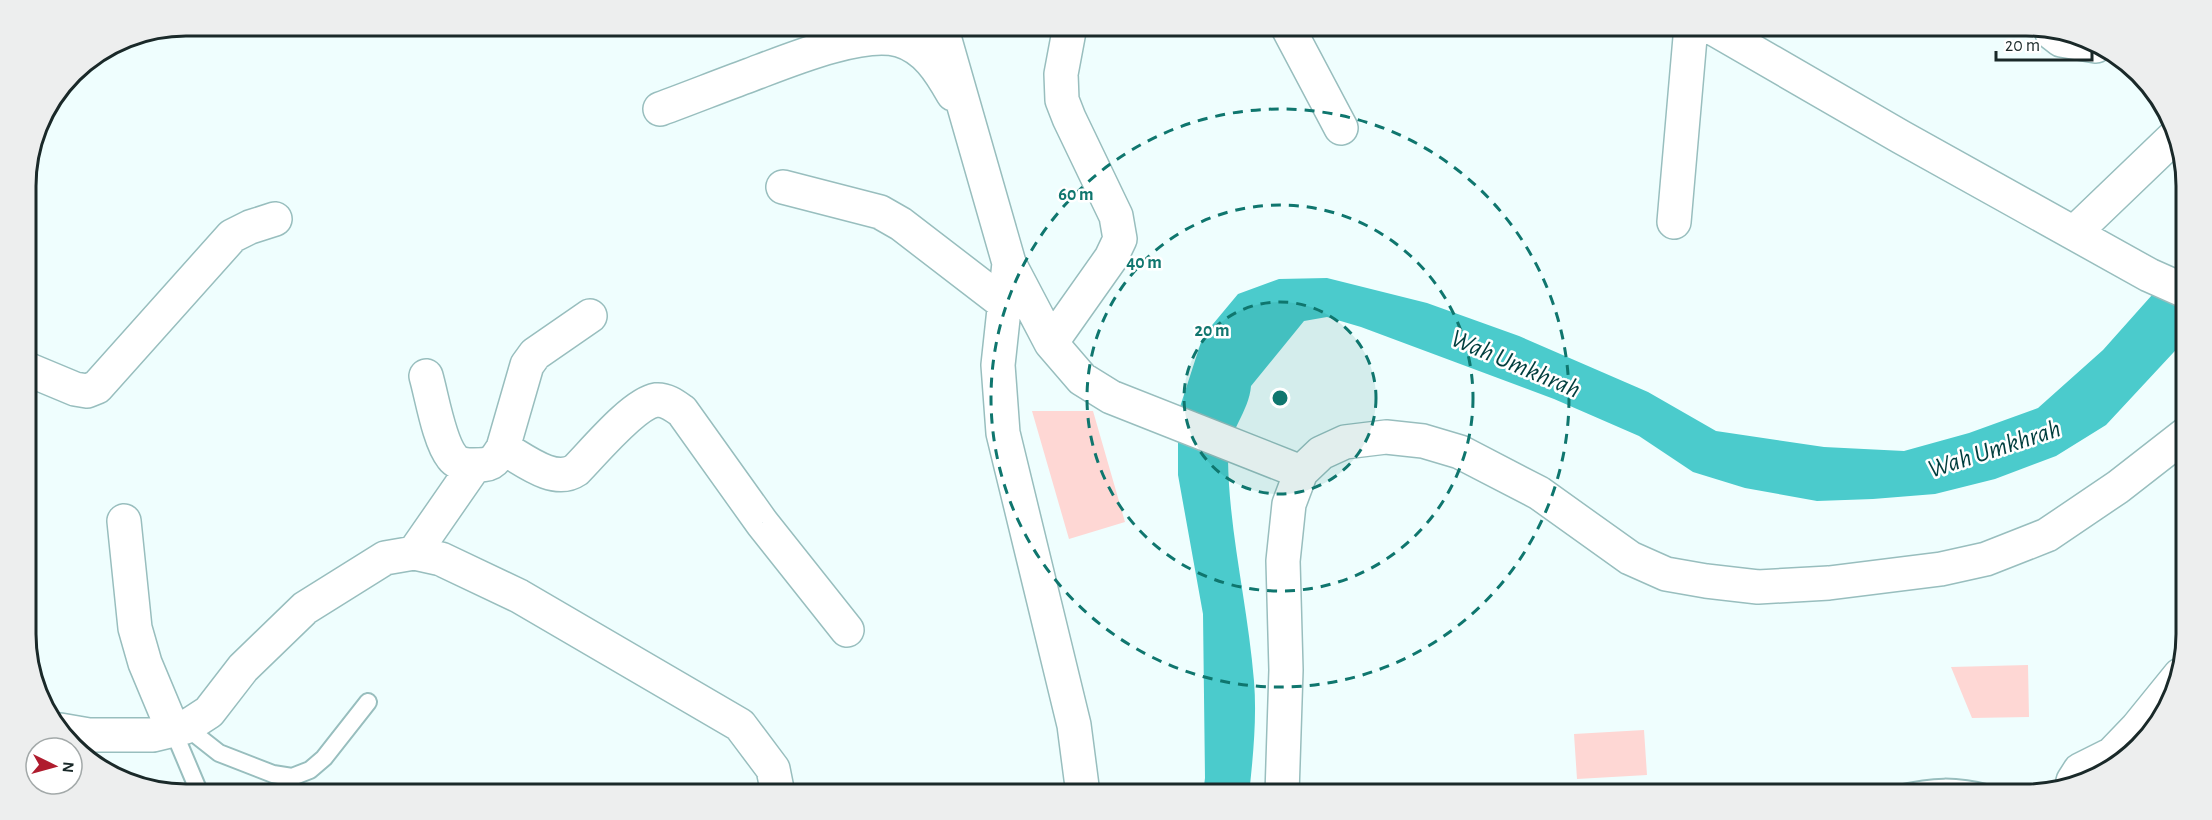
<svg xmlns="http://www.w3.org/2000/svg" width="2212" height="820" font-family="'Alegreya Sans',sans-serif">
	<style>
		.water { fill: #4bcbcc }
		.building { fill: #fed7d4 }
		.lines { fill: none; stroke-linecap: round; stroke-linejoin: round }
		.lane-casing { stroke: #98bebe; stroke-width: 20 }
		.street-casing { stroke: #98bebe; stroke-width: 36 }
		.secondary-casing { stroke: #98bebe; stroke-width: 36 }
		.lane { stroke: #fff; stroke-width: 16 }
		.street { stroke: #fff; stroke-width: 33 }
		.secondary { stroke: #fff; stroke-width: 33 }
		.ring { fill: none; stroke: #0f766e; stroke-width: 3; stroke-dasharray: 10 8 }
		.labels { text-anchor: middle; stroke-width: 5; stroke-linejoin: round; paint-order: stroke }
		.water-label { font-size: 26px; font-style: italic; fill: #003e3e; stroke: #fff }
		.rim { fill: none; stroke: #1a2929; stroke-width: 3 }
		.centre { fill: #0f766e; stroke: #fff; stroke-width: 3 }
		.ring-label { font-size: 18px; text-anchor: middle; font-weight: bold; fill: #0f766e; stroke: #fff; stroke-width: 5; stroke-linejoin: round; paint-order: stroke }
	</style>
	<rect width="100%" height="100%" fill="#effefe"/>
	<path class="water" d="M2185 258 2186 339 2106 425 2056 456 1995 479 1935 494 1873 499 1817 501 1745 488 1693 472 1639 436 1554 399 1361 327 1327 317 1304 321 1251 386C1249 412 1228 431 1228 459 1229 533 1248 606 1254 681 1257 718 1253 758 1249 794H1203L1205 778 1203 614 1178 475V413L1203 336 1238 294 1279 279 1327 278 1427 303 1519 336 1648 392 1716 431 1824 447 1904 451 1969 433 2038 408 2103 350Z"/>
	<path class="building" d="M1032 411H1093L1125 522 1069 539Z
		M2028 665 2029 717 1972 718 1951 667Z
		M1644 730 1647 775 1577 779 1574 734Z"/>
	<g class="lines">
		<defs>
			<path id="lane" d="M186 727 219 753 273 774 292 777 310 770 324 758 368 702
				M173 730 200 794
				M1899 794C1933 786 1955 785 1990 794"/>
			<path id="street" d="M941 26 1009 263 1051 343 1082 379 1111 397 1301 472
				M1287 26 1341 128
				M1709 26 1901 137 2149 275 2185 291
				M2052 30V33L2061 40 2096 46
				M660 109C690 98 720 86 750 75 787 61 861 30 899 40 926 48 940 71 953 94
				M783 187 880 212 901 224 1005 304
				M1674 222 1691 26
				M2074 233 2173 138
				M1009 263 998 365 1003 433 1074 725 1083 794
				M1051 343 1111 258 1120 239 1116 216 1069 118 1062 100 1061 74 1070 26
				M27 369 75 389 87 391 97 387 232 236 250 227 275 219
				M426 376C432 397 439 441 452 457 457 464 465 465 473 465 491 465 493 464 503 448L527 365 535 354 590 316
				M503 448C523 459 554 485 576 470 593 453 633 404 656 400 666 399 675 406 682 411L762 523 847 630
				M124 521 135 628 145 663 173 730
				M414 553 475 465
				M60 730 89 735H153L186 727 209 712 243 668 305 608 385 558 414 553 441 559 519 596 740 725 773 769 778 794
				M2113 753 2137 728 2180 675
				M2073 781 2080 770 2132 744"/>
			<path id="secondary" d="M1282 794 1286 670 1283 561 1289 504 1301 472 1321 453 1345 442 1386 437 1423 441 1460 452 1539 493 1630 558 1666 574 1706 581 1758 587 1829 583 1941 569 1986 559 2047 535 2118 487 2186 434"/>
		</defs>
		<use href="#lane" class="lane-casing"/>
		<use href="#street" class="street-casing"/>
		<use href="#secondary" class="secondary-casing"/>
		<use href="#lane" class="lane"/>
		<use href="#street" class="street"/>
		<use href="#secondary" class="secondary"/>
	</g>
	<circle cx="1280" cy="398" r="96" fill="#0f766e" fill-opacity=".12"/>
	<g class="ring">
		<circle cx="1280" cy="398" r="96"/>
		<circle cx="1280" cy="398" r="193"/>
		<circle cx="1280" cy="398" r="289"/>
	</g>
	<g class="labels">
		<g class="water-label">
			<text transform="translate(1516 363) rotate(23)" y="9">Wah Umkhrah</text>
			<text transform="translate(1994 448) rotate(-18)" y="9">Wah Umkhrah</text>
		</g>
	</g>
	<path d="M0 0H2212V820H0ZM186 36H2026A150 150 0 0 1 2176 186V634A150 150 0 0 1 2026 784H186A150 150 0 0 1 36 634V186A150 150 0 0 1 186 36Z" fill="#edeeee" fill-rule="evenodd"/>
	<path class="rim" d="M186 36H2026A150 150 0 0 1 2176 186V634A150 150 0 0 1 2026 784H186A150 150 0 0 1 36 634V186A150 150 0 0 1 186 36Z"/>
	<circle cx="1280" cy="398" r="9" class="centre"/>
	<g class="ring-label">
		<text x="1076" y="200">60 m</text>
		<text x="1144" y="268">40 m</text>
		<text x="1212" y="336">20 m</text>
	</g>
	<g transform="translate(54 766) rotate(95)"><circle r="28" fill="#ffffff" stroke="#a3a9a9" stroke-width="1.5"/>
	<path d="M0-4.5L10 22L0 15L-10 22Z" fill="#af1c2e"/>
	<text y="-9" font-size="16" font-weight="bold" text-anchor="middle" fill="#1a2929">N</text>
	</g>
	<path d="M1996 51v9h96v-9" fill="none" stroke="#1a2929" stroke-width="3"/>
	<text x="2005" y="51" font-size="18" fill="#1a2929" stroke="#ffffff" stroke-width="4.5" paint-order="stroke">20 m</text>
</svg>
